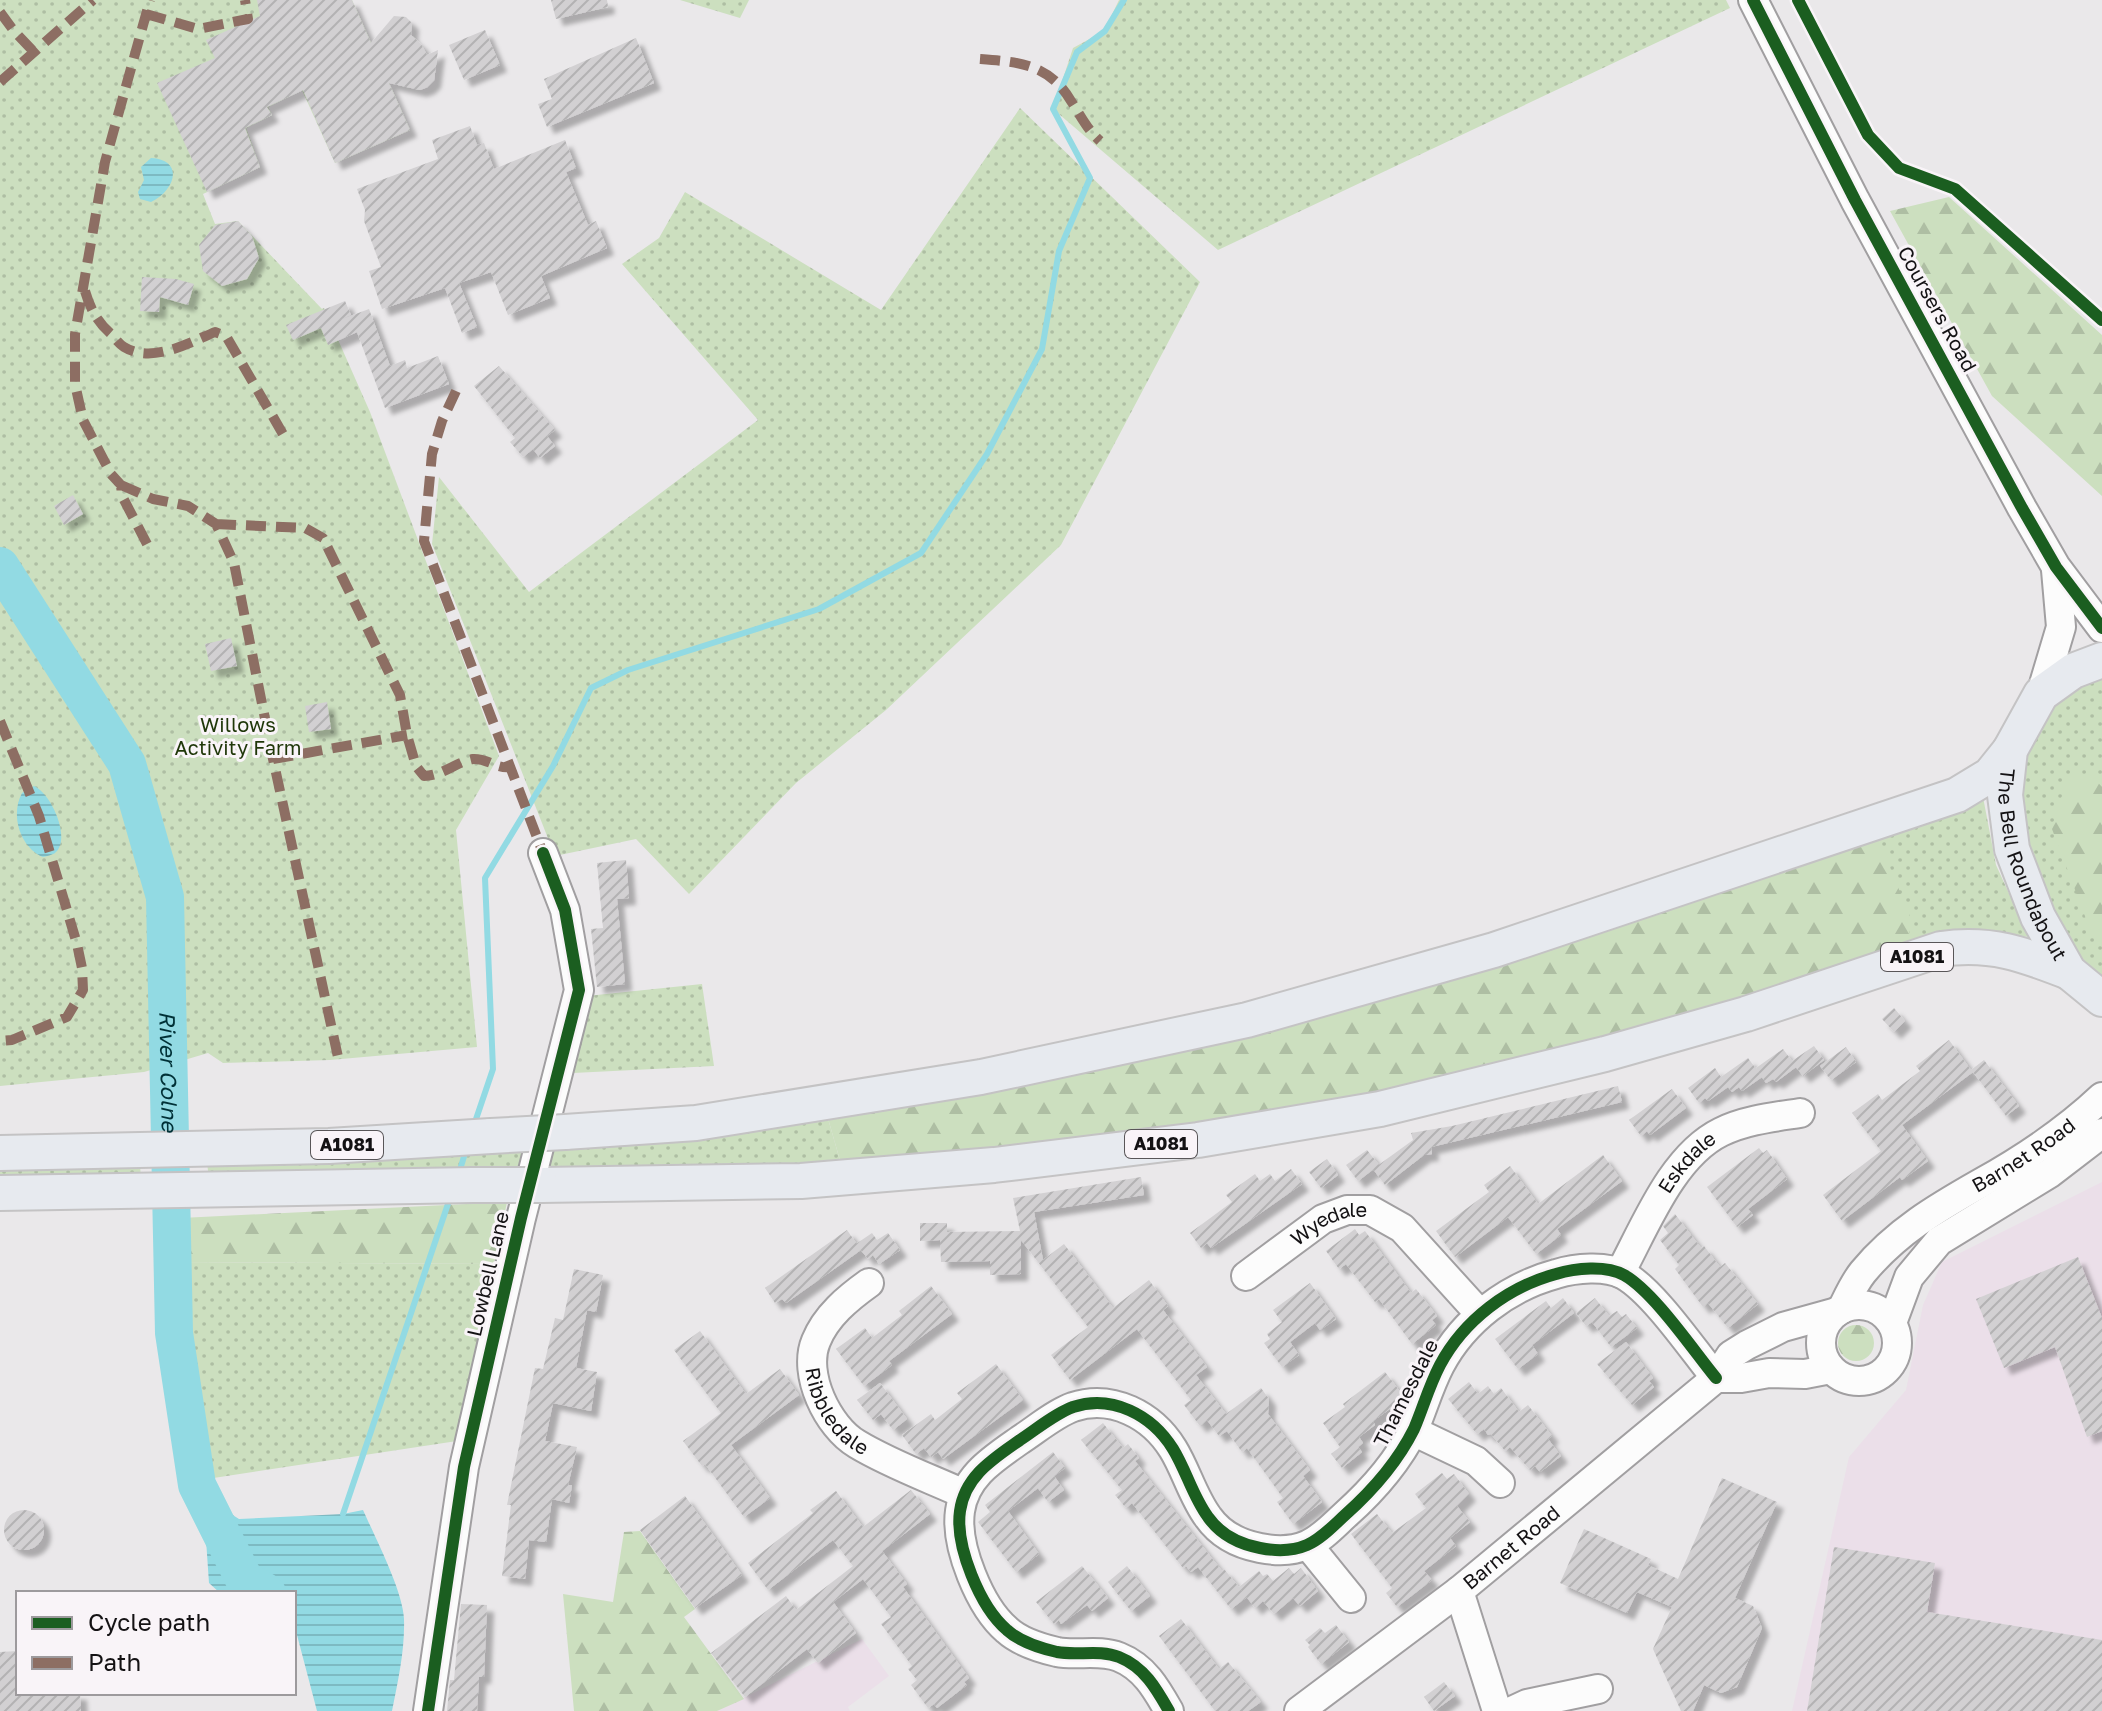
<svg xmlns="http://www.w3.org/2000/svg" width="2102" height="1711" font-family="'Golos Text',sans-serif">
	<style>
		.commercial { fill: #ebdfe9 }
		.grass { fill: url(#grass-dots) }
		.forest { fill: url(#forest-firs) }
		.water { fill: url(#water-rules) }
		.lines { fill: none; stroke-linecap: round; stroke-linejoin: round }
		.stream { stroke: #92dae3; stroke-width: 6 }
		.river { stroke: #92dae3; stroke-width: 38 }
		.building { fill: url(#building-hatch); filter: url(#shadow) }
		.minor-casing { stroke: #a19fa1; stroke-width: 32 }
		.major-casing { stroke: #c4c3c4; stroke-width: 38 }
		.minor { stroke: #fcfcfc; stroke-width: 28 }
		.major { stroke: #e7eaef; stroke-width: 34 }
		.major-bridge-casing { stroke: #c4c3c4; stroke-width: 38; stroke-linecap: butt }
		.major-bridge { stroke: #e7eaef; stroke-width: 34 }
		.quiet { stroke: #8d6e63; stroke-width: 10; stroke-dasharray: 20 10; stroke-linecap: butt }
		.cycleway-casing { stroke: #f9f4f8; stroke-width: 17 }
		.cycleway { stroke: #1b5e20; stroke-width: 12 }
		.labels { text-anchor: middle; stroke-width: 6; stroke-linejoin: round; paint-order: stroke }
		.shield { fill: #f9f4f8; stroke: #595658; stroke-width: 2 }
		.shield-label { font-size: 18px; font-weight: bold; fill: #141214 }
		.street-label { font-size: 20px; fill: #141214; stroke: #f9f4f8 }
		.park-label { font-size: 20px; fill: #1f3709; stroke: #f9f4f8 }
		.water-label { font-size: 22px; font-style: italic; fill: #003137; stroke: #f9f4f8 }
	</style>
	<defs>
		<pattern id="grass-dots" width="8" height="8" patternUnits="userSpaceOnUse" patternTransform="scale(2)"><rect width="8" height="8" fill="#ccdfbf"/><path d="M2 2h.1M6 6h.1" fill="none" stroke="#aebea3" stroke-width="1.8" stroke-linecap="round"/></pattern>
		<pattern id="forest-firs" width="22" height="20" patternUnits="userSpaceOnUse" patternTransform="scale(2)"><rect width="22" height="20" fill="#ccdfbf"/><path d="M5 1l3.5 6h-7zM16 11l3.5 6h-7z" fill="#aebea3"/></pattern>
		<pattern id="water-rules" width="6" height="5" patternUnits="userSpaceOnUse" patternTransform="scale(2)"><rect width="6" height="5" fill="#92dae3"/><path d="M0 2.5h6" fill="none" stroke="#7dbac2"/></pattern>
		<pattern id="building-hatch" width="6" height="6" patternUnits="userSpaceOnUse" patternTransform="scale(2)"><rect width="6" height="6" fill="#d2d0d2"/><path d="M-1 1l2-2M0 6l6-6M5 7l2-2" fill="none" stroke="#b3b2b3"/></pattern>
		<filter id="shadow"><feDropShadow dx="7" dy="7" stdDeviation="2" flood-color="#0004"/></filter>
	</defs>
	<rect width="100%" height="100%" fill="#eae8ea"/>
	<path class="commercial" d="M2102 1182V1711H1792L1849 1457 1906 1390 1923 1305 1942 1262Z
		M862 1639 889 1676 848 1707 850 1711H717Z"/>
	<path class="grass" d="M0 0H352L410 130 335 163 302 90 268 107 272 115 246 128 260 167 203 194 215 224 238 221 322 309 324 308 370 412 499 756 456 830 477 1047 330 1060 223 1063 208 1053 144 1072 0 1086Z
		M680 0H749L740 18Z
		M1119 0H1726L1730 8 1218 250 1053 109 1073 48 1104 31Z
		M1020 108 1200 282 1061 545 886 710 796 783 689 894 636 839 555 856 432 544 439 477 529 592 758 420 622 264 659 238 685 192 881 310Z
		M2102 673V978L2074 950 2055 914 2027 847 2018 814 2019 762 2056 700Z
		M1983 797 1996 865 2029 937 1996 933 1908 947 1878 838Z
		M702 984 714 1066 573 1073 587 996Z
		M827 1115 841 1164 548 1172 554 1147Z
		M524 1149 520 1174 209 1178 207 1163Z
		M140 1165 141 1179 0 1181V1166Z
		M180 1262 494 1264 457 1441 207 1479 185 1382Z"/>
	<path class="forest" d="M1949 197 2102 335V496L1992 396 1890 211Z
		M2091 775 2102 787V943L2091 932 2052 829 2057 808 2070 777Z
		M1878 838 1911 919 1908 947 1669 1023 1337 1103 1004 1151 841 1164 827 1115Z
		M507 1202 494 1264 180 1262 181 1218Z
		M1838 1343a18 18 0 1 1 36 0a18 18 0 1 1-36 0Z
		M640 1531 695 1609 684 1617 744 1699 717 1711H574L563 1594 613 1602 624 1532Z"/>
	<path class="water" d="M151 158C185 160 175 191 151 202L140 199 138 192 144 180 141 167Z
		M34 786C51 793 72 839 55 853 54 854 45 857 43 857 20 847 10 815 22 793Z
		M203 1496 239 1519 343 1514 363 1510C375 1537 403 1591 404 1619 405 1650 398 1681 392 1711H317L297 1635H294V1593H220L209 1583Z"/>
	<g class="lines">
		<path class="stream" d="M473 1128 493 1069 485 878 553 766 591 688 628 670 819 609 921 553 987 454 1042 349 1059 251 1090 178 1053 109 1077 52 1105 31 1124 0
			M459 1173 466 1150
			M343 1514 451 1195"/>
		<path class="river" id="s1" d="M0 566 127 764 165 897 174 1333 197 1485 244 1579 267 1593"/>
	</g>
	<path class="building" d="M257 0H352L371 43 394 16 406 17 412 23 411 35 421 44 427 55 438 50 434 81 428 87 420 90 389 83 410 130 335 163 303 90 267 107 272 115 245 128 260 167 207 192 157 83 215 58 206 40 260 16Z
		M551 0H607L608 7 556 19Z
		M485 30 500 65 464 80 449 45Z
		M636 38 654 83 547 127 538 104 552 99 544 79Z
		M470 126 477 145 484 143 494 169 565 140 576 168 566 172 588 225 596 221 607 248 541 276 550 298 508 315 491 272 459 283 477 327 462 333 445 288 382 309 369 271 381 267 364 221 365 210 357 189 438 159 432 140Z
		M238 221 252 236 259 258 247 279 222 286 203 271 199 245 215 225Z
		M142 277 176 279 194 284 188 305 160 297 159 312 140 311Z
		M345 301 351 315 337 321 369 309 390 366 405 360 407 368 438 356 449 384 385 408 357 332 328 345 321 328 293 340 286 325Z
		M499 366 555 430 547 436 555 446 540 458 533 449 523 457 510 442 515 438 474 386Z
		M73 495 83 514 64 525 54 506Z
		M231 638 237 666 211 671 205 644Z
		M327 702 331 729 309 732 305 706Z
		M626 860 629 898 617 899 625 984 597 987 591 929 603 928 597 863Z
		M1894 1008 1905 1021 1894 1032 1882 1019Z
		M1949 1040 1971 1070 1984 1060 2019 1106 2006 1116 1973 1072 1902 1125 1928 1161 1902 1180 1900 1177 1842 1221 1823 1195 1881 1151 1852 1113 1878 1094 1882 1100 1920 1071 1916 1066Z
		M1814 1046 1824 1060 1803 1076 1796 1067 1776 1082 1773 1079 1766 1083 1756 1068 1783 1049 1792 1061Z
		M1846 1047 1856 1062 1831 1080 1820 1066Z
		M1748 1058 1762 1077 1742 1091 1739 1087 1732 1092 1728 1087 1708 1101 1705 1098 1699 1103 1688 1088 1715 1068 1721 1077Z
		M1618 1086 1622 1102 1431 1147 1432 1154 1424 1155 1385 1185 1373 1169 1413 1140 1411 1133 1452 1126Z
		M1672 1089 1686 1108 1650 1135 1647 1131 1641 1136 1629 1120Z
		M1759 1148 1763 1153 1767 1150 1787 1179 1748 1209 1753 1215 1737 1227 1707 1187Z
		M1367 1150 1379 1165 1358 1181 1346 1165Z
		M1603 1155 1622 1181 1557 1229 1561 1235 1536 1254 1508 1217 1455 1257 1436 1231 1489 1192 1484 1185 1510 1166 1538 1204Z
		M1327 1159 1338 1175 1321 1188 1309 1172Z
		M1291 1169 1302 1184 1211 1248 1207 1243 1201 1248 1190 1233 1232 1202 1226 1195 1255 1174 1260 1181 1270 1174 1275 1181Z
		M1141 1177 1144 1195 1034 1212 1043 1260 1064 1244 1113 1308 1149 1280 1168 1306 1163 1310 1207 1367 1196 1375 1226 1414 1261 1388 1269 1399 1268 1414 1310 1470 1303 1476 1322 1502 1293 1524 1277 1502 1283 1498 1247 1448 1242 1452 1227 1431 1219 1436 1207 1420 1200 1426 1184 1405 1191 1400 1137 1329 1070 1380 1051 1355 1088 1327 1021 1240V1235V1274L990 1275V1261L941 1262 940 1240 920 1241V1223H947V1232L1020 1231 1013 1198Z
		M1675 1214 1701 1248 1704 1246 1720 1267 1725 1263 1758 1304 1728 1328 1708 1303 1703 1307 1675 1269 1679 1265 1660 1240 1668 1233 1663 1226Z
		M1355 1229 1359 1235 1365 1231 1411 1293 1416 1289 1437 1316 1432 1320 1436 1325 1412 1344 1379 1299 1375 1302 1346 1264 1339 1269 1326 1251Z
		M847 1230 861 1250 786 1303 782 1299 775 1303 765 1288Z
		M872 1233 877 1240 888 1233 900 1250 879 1264 873 1255 868 1259 856 1244Z
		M2078 1257 2102 1318V1431L2087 1437 2055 1347 2004 1368 1976 1299Z
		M574 1269 603 1275 596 1312 587 1310 576 1368 597 1372 591 1411 553 1403 545 1441 577 1447 568 1485H572L569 1503 552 1499 546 1542 529 1540 525 1579 502 1576 511 1505H507L535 1368 543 1369 555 1318 563 1320Z
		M1310 1283 1336 1319 1320 1330 1315 1323 1290 1342 1299 1355 1282 1367 1264 1343 1270 1339 1267 1334 1282 1322 1273 1310Z
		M931 1286 952 1314 889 1361 892 1365 864 1386 836 1349 865 1328 872 1338 902 1315 899 1311Z
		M1563 1298 1574 1313 1532 1345 1538 1354 1518 1369 1495 1339 1546 1301 1551 1308Z
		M1595 1298 1609 1316 1617 1311 1622 1317 1626 1314 1637 1328 1611 1347 1592 1322 1586 1326 1576 1313Z
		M700 1331 746 1394 780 1369 799 1395 731 1445 770 1498 744 1517 705 1464 702 1466 683 1441 721 1413 674 1350Z
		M1626 1342 1653 1378 1649 1381 1654 1387 1632 1405 1597 1364Z
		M996 1364 1023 1400 943 1459 938 1452 931 1457 924 1448 916 1454 902 1435 931 1414 935 1420 962 1399 957 1393Z
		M1385 1372 1402 1394 1395 1399 1398 1403 1373 1421 1375 1425 1359 1437 1363 1443 1358 1447 1362 1452 1342 1468 1331 1454 1340 1447 1323 1423 1345 1407 1343 1404Z
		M1469 1382 1478 1394 1488 1386 1494 1394 1501 1388 1519 1412 1528 1405 1552 1436 1548 1439 1561 1456 1540 1472 1535 1466 1530 1470 1510 1447 1505 1451 1491 1434 1488 1435 1484 1429 1477 1434 1448 1399Z
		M880 1383 907 1419 893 1430 881 1414 873 1420 857 1400Z
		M1103 1423 1123 1448 1128 1444 1139 1458 1135 1461 1149 1479 1222 1571 1224 1569 1247 1597 1231 1609 1198 1567 1191 1572 1186 1566 1183 1568 1132 1503 1126 1508 1115 1495 1122 1490 1081 1440Z
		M1053 1452 1065 1468 1054 1476 1064 1490 1048 1502 1038 1488 1008 1511 1039 1554 1016 1572 978 1522 990 1512 985 1505Z
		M1442 1473 1447 1479 1454 1474 1469 1494 1457 1506 1470 1522 1450 1538 1456 1546 1424 1571 1432 1580 1397 1607 1386 1593 1392 1588 1351 1534 1377 1514 1392 1533 1426 1508 1415 1494Z
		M1722 1478 1777 1502 1735 1598 1753 1606 1762 1628 1737 1687 1721 1693 1704 1685 1693 1711H1681L1653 1649 1672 1607 1637 1592 1627 1613 1560 1583 1584 1529 1651 1559 1648 1565 1678 1579Z
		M911 1490 930 1514 882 1551 907 1584 903 1587 969 1678 964 1682 967 1685 937 1708 934 1704 928 1708 911 1685 917 1680 908 1669 912 1666 881 1624 891 1617 863 1579 833 1602 856 1633 818 1663 807 1649 745 1697 711 1653 786 1596 796 1610 853 1566 833 1540 768 1590 748 1563 813 1513 810 1510 836 1491 863 1527Z
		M685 1496 742 1575 695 1608 640 1530Z
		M4 1530a20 20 0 1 1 40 0a20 20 0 1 1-40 0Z
		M1834 1547 1935 1563 1927 1612 2102 1640V1711H1807Z
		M1082 1566 1108 1598 1092 1611 1087 1605 1061 1624 1059 1620 1054 1624 1036 1602Z
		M1127 1566 1150 1596 1131 1611 1108 1582Z
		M1289 1568 1294 1574 1301 1568 1318 1591 1300 1606 1293 1598 1274 1614 1263 1601 1255 1608 1239 1587 1259 1571 1263 1576 1267 1574 1273 1581Z
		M461 1604 487 1605 484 1677H479L477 1711H447L450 1680H454Z
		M1181 1619 1219 1669 1228 1662 1261 1702 1248 1711H1215L1159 1636Z
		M1336 1625 1349 1642 1321 1664 1308 1647 1310 1645 1305 1640 1320 1628 1325 1633Z
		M18 1651V1693H80L81 1711H0V1652Z
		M1444 1682 1455 1696 1434 1711 1424 1697Z"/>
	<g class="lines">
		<defs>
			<g id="minor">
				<path d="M1753 0 1855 200 2022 508 2056 567 2102 628"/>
				<path d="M2041 694 2061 627 2056 570"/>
				<path id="s2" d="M1620 1273C1645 1227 1672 1156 1721 1132 1745 1120 1774 1117 1800 1113"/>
				<path id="s3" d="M1246 1276 1323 1219 1347 1210H1370L1402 1228 1480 1314"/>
				<path id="s4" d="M869 1283C848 1298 826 1316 816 1341 802 1374 828 1427 857 1444 890 1464 929 1478 964 1494"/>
				<circle cx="1859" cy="1343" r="38"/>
				<path id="s5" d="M1842 1309C1848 1297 1854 1283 1863 1272 1896 1232 1937 1208 1981 1183 2024 1159 2066 1131 2102 1097"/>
				<path d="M1892 1323 1909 1277 1939 1241 2050 1173 2102 1133"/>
				<path d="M1716 1378H1741L1769 1373 1805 1374 1831 1369"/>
				<path d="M1413 1431 1476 1461 1500 1483"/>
				<path d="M1308 1545 1351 1598"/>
				<path d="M1459 1591 1497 1711"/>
				<path d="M428 1711 464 1467 521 1218 579 990 565 910 543 853"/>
				<path d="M1169 1711C1156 1688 1144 1667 1119 1657 1099 1649 1077 1656 1057 1652 1040 1648 1020 1642 1007 1630 980 1607 955 1546 960 1511 965 1476 993 1459 1020 1440 1037 1429 1054 1414 1073 1407 1112 1394 1152 1415 1173 1449 1186 1470 1193 1497 1208 1517 1220 1534 1239 1544 1260 1548 1275 1551 1293 1551 1307 1545 1321 1539 1334 1525 1345 1515 1372 1491 1398 1461 1414 1429 1423 1408 1429 1386 1440 1365 1464 1320 1508 1287 1556 1274 1575 1268 1606 1265 1624 1275 1654 1292 1693 1350 1716 1378"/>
				<path id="s6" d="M1299 1711 1459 1591 1716 1378 1731 1355 1747 1345 1783 1327 1837 1312"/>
				<path d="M1512 1711 1527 1704 1598 1689"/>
			</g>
			<g id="major">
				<path id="s7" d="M2102 660 2073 671 2041 694 2010 750 2005 795 2012 849 2038 917 2069 972 2102 999"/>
				<path d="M565 1132 696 1123 981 1077 1247 1020 1494 950 1957 795 1990 775 2010 750"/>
				<path d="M0 1153 329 1146 491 1136"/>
				<path d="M541 1185 801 1181 994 1165 1198 1140 1380 1109 1605 1054 1746 1014 1941 949C1991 942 2023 954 2069 972"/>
				<path d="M0 1193 473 1185"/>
			</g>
		</defs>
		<use href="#minor" class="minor-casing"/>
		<use href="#major" class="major-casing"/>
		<use href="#minor" class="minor"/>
		<use href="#major" class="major"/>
		<defs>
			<path id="major-bridge" d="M491 1136 565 1132
				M473 1185H541"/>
		</defs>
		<use href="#major-bridge" class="major-bridge-casing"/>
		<use href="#major-bridge" class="major-bridge"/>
		<path class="quiet" d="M0 12 14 31 34 52
			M146 14 198 29 248 19 245 0
			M980 59C1020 62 1049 64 1071 101 1081 116 1086 128 1100 141
			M0 82 93 0
			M85 291C90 308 97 322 111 334 115 338 119 344 124 347 152 364 189 343 215 332L226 336 287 441
			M456 391 442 421 432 454 424 541 543 853
			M121 485 153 499 188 506 216 524 234 563 273 759 338 1057
			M216 524 305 528 323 538 400 695 407 735 416 766 424 776C442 776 456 762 473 759 487 758 496 769 510 767
			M147 544 122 496 121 485 111 474 83 420 75 384V334L105 162 150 0
			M0 721 39 816 77 944 82 968 83 990 67 1017 12 1040 0 1041
			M273 759 407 735"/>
		<defs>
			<path id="cycleway" d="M1753 0 1855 200 2022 508 2056 567 2102 628
				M1798 0 1868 135 1899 168 1955 189 2102 320
				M428 1711 464 1467 521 1218 579 990 565 910 543 853
				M1169 1711C1156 1688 1144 1667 1119 1657 1099 1649 1077 1656 1057 1652 1040 1648 1020 1642 1007 1630 980 1607 955 1546 960 1511 965 1476 993 1459 1020 1440 1037 1429 1054 1414 1073 1407 1112 1394 1152 1415 1173 1449 1186 1470 1193 1497 1208 1517 1220 1534 1239 1544 1260 1548 1275 1551 1293 1551 1307 1545 1321 1539 1334 1525 1345 1515 1372 1491 1398 1461 1414 1429 1423 1408 1429 1386 1440 1365 1464 1320 1508 1287 1556 1274 1575 1268 1606 1265 1624 1275 1654 1292 1693 1350 1716 1378"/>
		</defs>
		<use href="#cycleway" class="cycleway-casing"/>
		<use href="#cycleway" class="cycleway"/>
	</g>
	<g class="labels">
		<g class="shield">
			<rect x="1881" y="943" width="72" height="28" rx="6"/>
			<rect x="1125" y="1130" width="72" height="28" rx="6"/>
			<rect x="311" y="1131" width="72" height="28" rx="6"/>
		</g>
		<g class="shield-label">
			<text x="1917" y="963">A1081</text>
			<text x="1161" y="1150">A1081</text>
			<text x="347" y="1151">A1081</text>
		</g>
		<g class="street-label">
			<text transform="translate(1937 309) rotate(61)" y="7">Coursers Road</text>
			<text dy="7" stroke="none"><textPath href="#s7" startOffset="254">The Bell Roundabout</textPath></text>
			<text dy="7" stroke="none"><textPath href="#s5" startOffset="242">Barnet Road</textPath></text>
			<text dy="7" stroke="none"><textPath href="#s2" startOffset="130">Eskdale</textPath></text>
			<text dy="7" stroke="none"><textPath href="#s3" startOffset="100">Wyedale</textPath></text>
			<text transform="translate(488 1274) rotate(-77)" y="7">Lowbell Lane</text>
			<text transform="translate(1406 1393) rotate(-63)" y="7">Thamesdale</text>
			<text dy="7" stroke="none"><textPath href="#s4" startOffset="158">Ribbledale</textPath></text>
			<text dy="7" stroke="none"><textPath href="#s6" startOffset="268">Barnet Road</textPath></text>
		</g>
		<g class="park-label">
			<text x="238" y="732">Willows<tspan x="238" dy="23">Activity Farm</tspan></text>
		</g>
		<g class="water-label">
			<text dy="8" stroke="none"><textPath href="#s1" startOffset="548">River Colne</textPath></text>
		</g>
	</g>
	<rect x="16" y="1591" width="280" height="104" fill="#f9f4f8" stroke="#9d9a9d" stroke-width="2"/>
	<rect x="32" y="1617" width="40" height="12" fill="#1b5e20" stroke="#9d9a9d" stroke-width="2"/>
	<text x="88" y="1631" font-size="24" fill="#141214">Cycle path</text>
	<rect x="32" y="1657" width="40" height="12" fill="#8d6e63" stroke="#9d9a9d" stroke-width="2"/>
	<text x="88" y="1671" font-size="24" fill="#141214">Path</text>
</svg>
